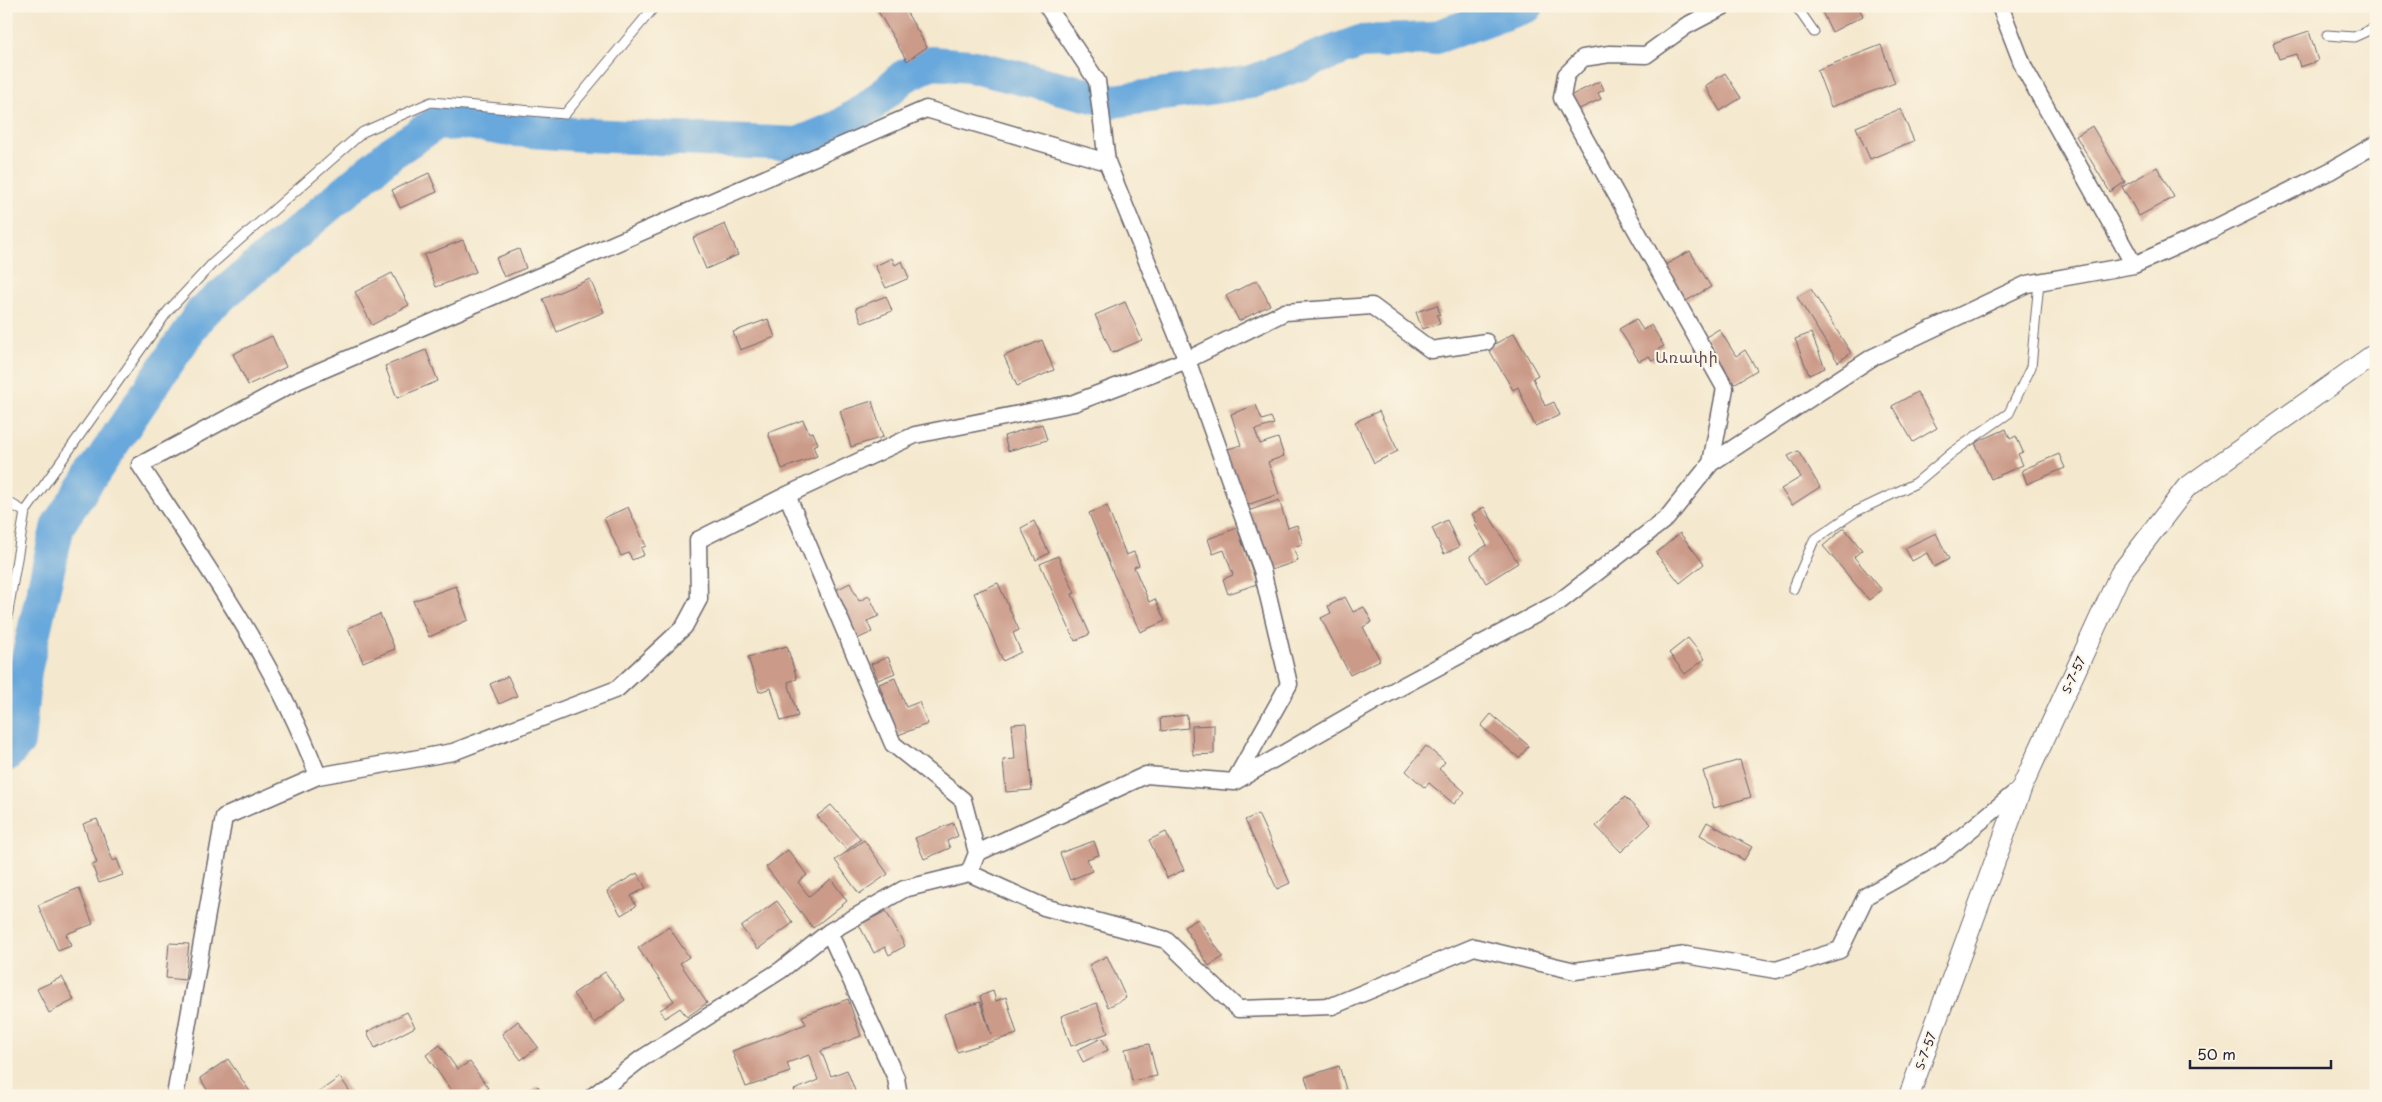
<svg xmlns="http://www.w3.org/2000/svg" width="2382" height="1102" font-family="'Playpen Sans','Noto Sans Armenian',sans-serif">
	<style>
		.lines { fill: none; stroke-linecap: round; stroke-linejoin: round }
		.river { stroke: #68a8dc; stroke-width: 34 }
		.building { fill: #cb9a88 }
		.service-casing { stroke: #6c676e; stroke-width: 11 }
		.minor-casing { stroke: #6c676e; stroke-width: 19 }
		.tertiary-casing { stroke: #6c676e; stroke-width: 22 }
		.service { stroke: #fff; stroke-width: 9 }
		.minor { stroke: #fff; stroke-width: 16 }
		.tertiary { stroke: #fff; stroke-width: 20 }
		.labels { text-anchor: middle; stroke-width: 4.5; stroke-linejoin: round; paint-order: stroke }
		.street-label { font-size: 12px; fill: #22223b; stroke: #fcf5e5 }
		.quarter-label { font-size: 15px; letter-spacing: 1px; fill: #5d4c56; stroke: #fcf5e5 }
	</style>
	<rect width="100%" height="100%" fill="#fcf5e5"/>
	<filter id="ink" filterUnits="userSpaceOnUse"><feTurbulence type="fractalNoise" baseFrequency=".02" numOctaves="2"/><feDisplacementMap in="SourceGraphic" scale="10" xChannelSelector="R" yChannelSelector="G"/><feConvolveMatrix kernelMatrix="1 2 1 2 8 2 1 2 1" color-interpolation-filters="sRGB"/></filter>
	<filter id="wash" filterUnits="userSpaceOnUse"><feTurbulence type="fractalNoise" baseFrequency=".0096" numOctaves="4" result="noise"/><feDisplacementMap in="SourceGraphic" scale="20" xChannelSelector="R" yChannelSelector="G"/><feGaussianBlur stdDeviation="1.12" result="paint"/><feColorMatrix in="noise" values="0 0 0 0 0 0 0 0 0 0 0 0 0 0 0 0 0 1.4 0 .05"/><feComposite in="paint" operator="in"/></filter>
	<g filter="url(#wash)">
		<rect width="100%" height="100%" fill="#f4e8ce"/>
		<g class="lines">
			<path class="river" d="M6 755 18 742 25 671 58 525 201 313 391 153 435 124 470 123 503 129 585 135 798 144 839 127 869 107 903 77 931 63 970 66 1114 101 1251 82 1360 42 1430 39 1527 6"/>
		</g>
		<g id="blocks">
			<path class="building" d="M875 6H903L927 47 907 61Z
				M1819 6H1858L1863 16 1832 32Z
				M2309 31 2318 61 2300 67 2296 54 2279 59 2273 43Z
				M1881 45 1895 83 1831 107 1817 70Z
				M1725 73 1741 98 1720 111 1705 86Z
				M1600 81 1604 90 1598 93 1601 99 1577 110 1570 96Z
				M1900 109 1914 141 1870 159 1856 127Z
				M2092 126 2125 182 2110 192 2076 136Z
				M2157 167 2174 197 2139 216 2122 187Z
				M429 173 437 192 400 208 392 190Z
				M725 224 738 255 706 269 693 238Z
				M463 240 476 272 436 287 424 255Z
				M519 249 526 268 504 277 496 258Z
				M1690 251 1711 287 1686 301 1665 265Z
				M892 258 895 265 902 261 909 278 886 288 875 266Z
				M392 273 409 305 372 325 355 292Z
				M590 279 604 312 557 332 543 299Z
				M1257 280 1270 305 1239 321 1226 296Z
				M1811 289 1851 353 1838 362 1797 297Z
				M886 296 892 311 862 323 856 308Z
				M1125 302 1142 340 1112 353 1095 315Z
				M1437 305 1440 314 1437 315 1440 324 1422 329 1416 312Z
				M768 319 775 337 740 350 733 332Z
				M1636 319 1643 330 1651 325 1664 346 1657 350 1661 356 1652 361 1649 356 1639 361 1619 329Z
				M1719 329 1736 356 1745 350 1757 370 1734 384 1706 337Z
				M1514 333 1538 375 1533 378 1545 406 1554 402 1560 415 1535 426 1518 387 1513 390 1488 348Z
				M1811 333 1825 368 1809 375 1795 339Z
				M272 336 286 367 248 385 233 354Z
				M1042 340 1054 370 1017 386 1004 356Z
				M426 350 438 381 397 398 385 366Z
				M1917 392 1937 428 1913 442 1892 406Z
				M872 401 883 437 851 447 840 411Z
				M1256 405 1262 420 1271 417 1274 424 1255 430 1260 444 1278 438 1284 456 1268 462 1279 494 1244 506 1225 450 1241 445 1231 414Z
				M1379 411 1398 451 1374 463 1355 422Z
				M803 420 809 433 813 432 818 444 813 446 817 456 782 469 768 433Z
				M1042 424 1047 440 1008 451 1004 436Z
				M2006 429 2010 439 2016 436 2023 452 2018 454 2023 465 1991 479 1975 443Z
				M1798 451 1820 487 1792 505 1781 489 1801 477 1788 456Z
				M2059 454 2065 468 2027 484 2022 470Z
				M1279 500 1288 528 1297 525 1303 544 1293 547 1298 561 1268 571 1248 511Z
				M1107 506 1126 555 1134 552 1139 565 1134 567 1149 602 1155 599 1165 621 1140 632 1114 575 1089 513Z
				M628 507 646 546 641 548 644 555 632 560 629 553 621 556 604 518Z
				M1484 507 1518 563 1486 583 1470 556 1487 545 1475 525 1477 523 1472 514Z
				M1447 520 1459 547 1444 554 1432 528Z
				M1034 521 1049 553 1036 560 1021 528Z
				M1237 528 1257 584 1228 594 1223 579 1233 575 1224 550 1213 554 1208 539Z
				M1844 528 1862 550 1854 557 1882 590 1869 600 1823 546Z
				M1680 533 1704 564 1680 583 1656 553Z
				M1936 533 1949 559 1934 567 1927 553 1912 561 1905 548Z
				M1058 556 1075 593 1072 594 1090 634 1075 641 1040 564Z
				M850 583 859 601 869 596 879 616 867 621 872 632 857 639 834 591Z
				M998 583 1019 630 1013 633 1021 652 1003 661 974 593Z
				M456 586 468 620 429 637 413 601Z
				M1345 597 1353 612 1364 607 1372 622 1363 627 1380 660 1350 675 1321 618 1331 613 1328 606Z
				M380 614 395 649 363 662 348 628Z
				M1688 638 1705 659 1685 674 1669 653Z
				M787 646 797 679 788 682 798 716 781 721 771 688 759 692 748 657Z
				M888 657 895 673 878 680 871 664Z
				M508 676 517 696 499 704 490 684Z
				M895 678 906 707 919 702 928 724 898 735 879 684Z
				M1491 714 1529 746 1519 758 1481 726Z
				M1187 715 1188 728 1161 731 1160 718Z
				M1026 723 1032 790 1006 792 1003 760 1015 759 1012 724Z
				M1214 725V754L1193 755 1192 726Z
				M1426 746 1445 762 1439 769 1465 792 1454 804 1429 783 1425 788 1406 771Z
				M1740 760 1751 797 1714 808 1703 771Z
				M1625 797 1651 824 1621 852 1596 826Z
				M831 805 861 839 847 850 817 816Z
				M1258 814 1290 883 1277 889 1245 820Z
				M97 819 113 861 117 859 123 875 99 883 92 865 97 863 83 824Z
				M1707 822 1752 847 1744 860 1700 835Z
				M953 823 958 836 947 841 950 848 924 859 915 838Z
				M1166 832 1184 870 1167 878 1149 840Z
				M864 840 888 874 859 894 835 860Z
				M1094 841 1099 855 1087 859 1092 871 1070 880 1060 853Z
				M788 850 807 875 798 882 809 896 831 879 847 901 813 928 766 867Z
				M637 873 646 888 631 896 636 906 621 915 607 891Z
				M79 888 93 924 66 934 71 946 58 951 38 905Z
				M777 901 793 923 758 949 741 927Z
				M886 911 905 946 889 955 885 947 874 953 859 925Z
				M1198 919 1223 957 1209 966 1184 927Z
				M669 927 689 957 680 963 707 1003 687 1017 680 1008 665 1018 660 1010 674 1001 638 948Z
				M169 943 189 944 185 980 166 978Z
				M1107 956 1126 998 1108 1007 1089 965Z
				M605 972 625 1000 594 1023 573 994Z
				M62 977 74 1000 49 1013 37 989Z
				M993 991 996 1001 1006 997 1017 1034 957 1052 944 1014 980 1002 991 1034 980 996Z
				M848 999 861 1036 821 1051 831 1076 847 1070 857 1096H796L794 1090 818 1080 809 1055 787 1063 790 1072 746 1087 732 1051 806 1024 802 1016Z
				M1097 1003 1108 1033 1071 1046 1061 1016Z
				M407 1012 415 1027 375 1048 367 1032Z
				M518 1021 538 1047 521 1060 502 1034Z
				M1102 1038 1108 1050 1083 1062 1077 1050Z
				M1149 1044 1157 1076 1132 1081 1125 1049Z
				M440 1045 457 1069 470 1062 488 1088 476 1096H455L426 1055Z
				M228 1059 253 1096H211L200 1078Z
				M1339 1066 1348 1096H1311L1305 1077Z
				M340 1077 353 1096H317L316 1094Z
				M538 1086 546 1096H527Z"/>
		</g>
	</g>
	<g filter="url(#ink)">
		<use href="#blocks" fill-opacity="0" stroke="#6c676e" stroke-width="1"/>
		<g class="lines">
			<defs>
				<path id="service" d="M1796 6 1814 32
					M2327 35 2354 37 2376 27
					M6 501 25 512 6 623
					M25 512 168 311 212 264 363 132 431 102 565 114 655 6
					M1793 589 1814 540 1855 512 1916 483 1953 452 2009 413 2031 367 2039 282"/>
				<path id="minor" d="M1047 6 1097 81 1107 162 1187 360 1262 570 1289 684 1234 782
					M2000 6 2024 68 2134 265
					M1711 463 1725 388 1562 98 1566 75 1583 58 1610 54 1646 55 1686 26 1724 6
					M787 495 893 744 963 800 977 853
					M318 776C276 663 206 565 140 465L297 381 926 109 1107 162
					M969 873 1044 907 1166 940 1238 1009 1332 1006 1474 947 1575 971 1686 955 1776 970 1840 950 1866 896 1941 854 2022 787
					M829 932 896 1078 899 1096
					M175 1096 224 817 318 776 453 752 617 689 684 627 699 599 698 540 787 495 915 435 1074 403 1187 360 1285 312 1372 306 1431 350 1486 342
					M593 1096 641 1059 781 970 829 932 904 889 969 873 977 853 1146 775 1234 782 1382 697 1559 602 1667 518 1711 463 1873 357 2027 284 2134 265 2201 235 2330 171 2376 144"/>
				<path id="tertiary" d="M1909 1096 2022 787 2120 574 2186 488 2376 353"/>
			</defs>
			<use href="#service" class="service-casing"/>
			<use href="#minor" class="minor-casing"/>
			<use href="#tertiary" class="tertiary-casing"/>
			<use href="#service" class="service"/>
			<use href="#minor" class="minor"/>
			<use href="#tertiary" class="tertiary"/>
		</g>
	</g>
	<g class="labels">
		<g class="street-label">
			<text transform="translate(2074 675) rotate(-65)" y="4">Տ-7-57</text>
			<text transform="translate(1926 1051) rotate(-70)" y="4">Տ-7-57</text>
		</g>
		<g class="quarter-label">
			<text x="1687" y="363">Առափի</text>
		</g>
	</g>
	<rect width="2382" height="1102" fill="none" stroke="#fcf5e5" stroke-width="25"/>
	<path d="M2190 1060v8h141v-8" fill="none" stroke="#22223b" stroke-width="2.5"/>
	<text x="2197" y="1060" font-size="15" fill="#22223b" stroke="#fcf5e5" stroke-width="4" paint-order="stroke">50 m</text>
</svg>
